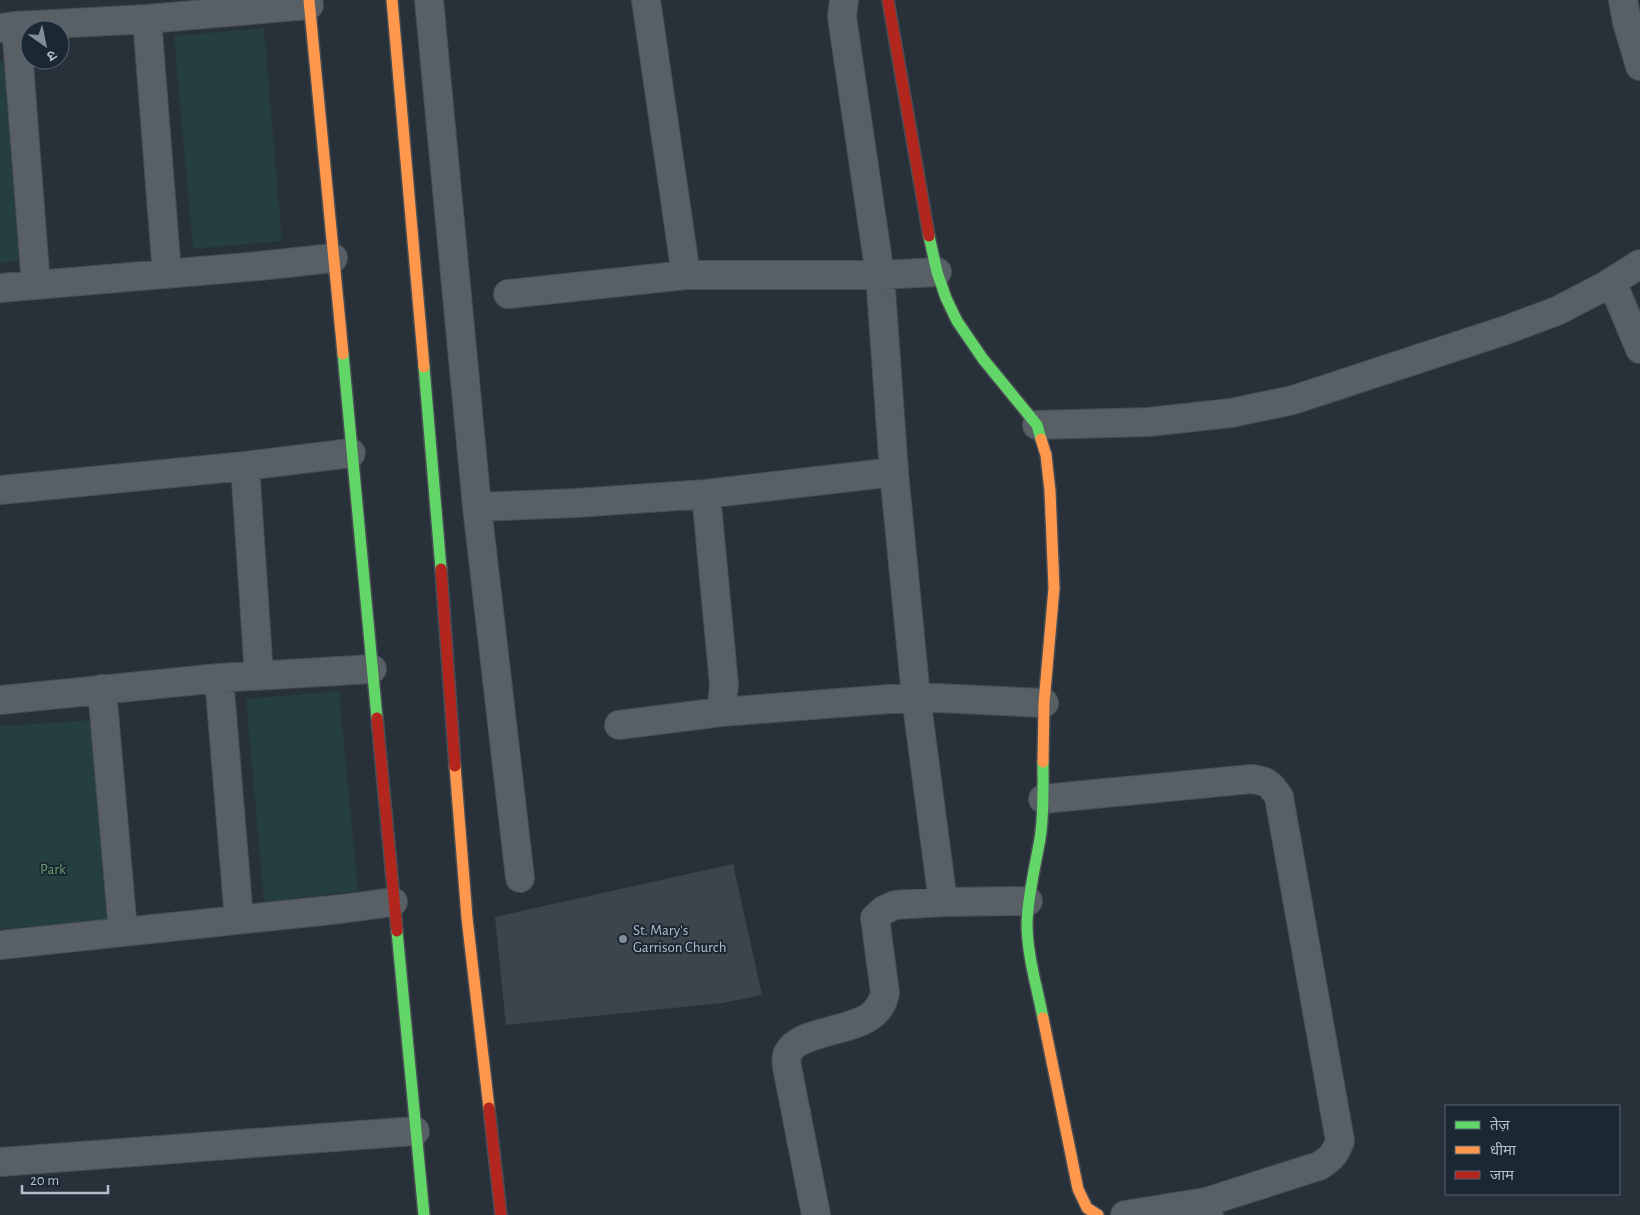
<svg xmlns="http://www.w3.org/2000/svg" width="1640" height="1215" font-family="'Alegreya Sans','Noto Sans Devanagari',sans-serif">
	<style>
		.green { fill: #253e3f }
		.building { fill: #3d454c }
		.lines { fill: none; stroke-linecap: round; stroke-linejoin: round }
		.street-casing { stroke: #474d53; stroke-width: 30 }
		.fast-casing { stroke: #474d53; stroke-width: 14 }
		.slow-casing { stroke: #474d53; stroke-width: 14 }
		.jam-casing { stroke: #474d53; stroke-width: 14 }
		.street { stroke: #586066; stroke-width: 28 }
		.fast { stroke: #63d668; stroke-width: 11 }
		.slow { stroke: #ff974d; stroke-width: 11 }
		.jam { stroke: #b3261e; stroke-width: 11 }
		.poi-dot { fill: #818d97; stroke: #1b2834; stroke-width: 2 }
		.labels { text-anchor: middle; stroke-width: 4; stroke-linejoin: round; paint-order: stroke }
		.park-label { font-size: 15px; fill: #679d6d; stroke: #1b2834 }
		.poi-label { font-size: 15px; fill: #b1beca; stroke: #1b2834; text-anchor: start }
	</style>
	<rect width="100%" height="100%" fill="#283139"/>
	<path class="green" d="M264 28 282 241 193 249 174 36Z
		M0 61H4L19 261 0 263Z
		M339 691 358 891 264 902 246 699Z
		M95 720 110 920 0 929V726Z"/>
	<path class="building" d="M733 864 762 995 722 1003 506 1025 495 917Z"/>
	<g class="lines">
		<defs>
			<path id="street" d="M429 0 477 507 520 878
				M646 0 686 275
				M844 0 842 17 880 275 894 472 916 697 943 902
				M1623 0 1627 22 1640 66
				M147 19 167 274
				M16 26 36 285
				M0 28 16 26 147 19 309 5
				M1612 282 1640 349
				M0 288 259 266 333 258
				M508 294 686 275H880L937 272
				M1037 425 1148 422 1231 413 1293 400 1506 330 1557 311 1605 286 1640 264
				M245 466 259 675
				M0 490 245 466 351 453
				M706 494 724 685 721 712
				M477 507 576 503 706 494 894 472
				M219 678 239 919
				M102 689 123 931
				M0 700 219 678 372 669
				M619 725 721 712 916 697 1044 703
				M1043 799 1251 779C1267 781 1270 783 1279 797L1340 1141C1335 1154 1331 1159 1319 1166L1206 1202
				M0 945 341 909 393 902
				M0 1162 415 1131
				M816 1215 788 1072C787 1067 785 1058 788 1053 798 1030 856 1032 874 1013 881 1007 883 1001 885 993L875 918 884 910 895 905 943 902 1028 901
				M1125 1215 1206 1202 1209 1215"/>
			<path id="fast" d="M929 236 937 272 946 298 957 321 983 359 1037 425 1041 439
				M343 354 377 718
				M424 367 441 569
				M397 931 424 1215
				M1043 1018C1037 987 1027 955 1027 923 1028 895 1035 867 1040 839 1044 814 1043 788 1043 762"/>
			<path id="slow" d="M309 0 343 354
				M392 0 424 367
				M1041 439 1046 455 1050 491 1054 588 1044 703 1043 762
				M455 766 467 918 489 1108
				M1043 1018 1078 1189 1087 1208 1098 1215"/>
			<path id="jam" d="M888 0 929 236
				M441 569 455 766
				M377 718 397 931
				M489 1108 501 1215"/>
		</defs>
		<use href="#street" class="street-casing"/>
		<use href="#fast" class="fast-casing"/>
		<use href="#slow" class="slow-casing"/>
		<use href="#jam" class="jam-casing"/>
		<use href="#street" class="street"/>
		<use href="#fast" class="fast"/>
		<use href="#slow" class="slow"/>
		<use href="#jam" class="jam"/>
	</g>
	<circle class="poi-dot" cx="623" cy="939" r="5"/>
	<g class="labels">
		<g class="park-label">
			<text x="53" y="874">Park</text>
		</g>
		<g class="poi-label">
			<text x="633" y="935">St. Mary's<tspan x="633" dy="17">Garrison Church</tspan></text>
		</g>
	</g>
	<rect x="1445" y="1105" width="175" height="90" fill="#1b2834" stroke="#576470"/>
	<rect x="1455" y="1121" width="25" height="8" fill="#63d668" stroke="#576470"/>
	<text x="1490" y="1130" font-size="15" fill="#b1beca">तेज़</text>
	<rect x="1455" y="1146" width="25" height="8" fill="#ff974d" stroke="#576470"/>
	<text x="1490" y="1155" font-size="15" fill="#b1beca">धीमा</text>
	<rect x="1455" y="1171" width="25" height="8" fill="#b3261e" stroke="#576470"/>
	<text x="1490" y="1180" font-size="15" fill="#b1beca">जाम</text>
	<g transform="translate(45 45) rotate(147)"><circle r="24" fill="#1b2834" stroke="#576470"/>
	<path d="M0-4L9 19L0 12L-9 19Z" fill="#818d97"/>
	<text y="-8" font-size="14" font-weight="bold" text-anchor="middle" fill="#b1beca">उ</text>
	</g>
	<path d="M22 1185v8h86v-8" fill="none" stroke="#b1beca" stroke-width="2.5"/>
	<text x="30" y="1185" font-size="15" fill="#b1beca" stroke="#1b2834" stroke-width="4" paint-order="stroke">20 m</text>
</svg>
